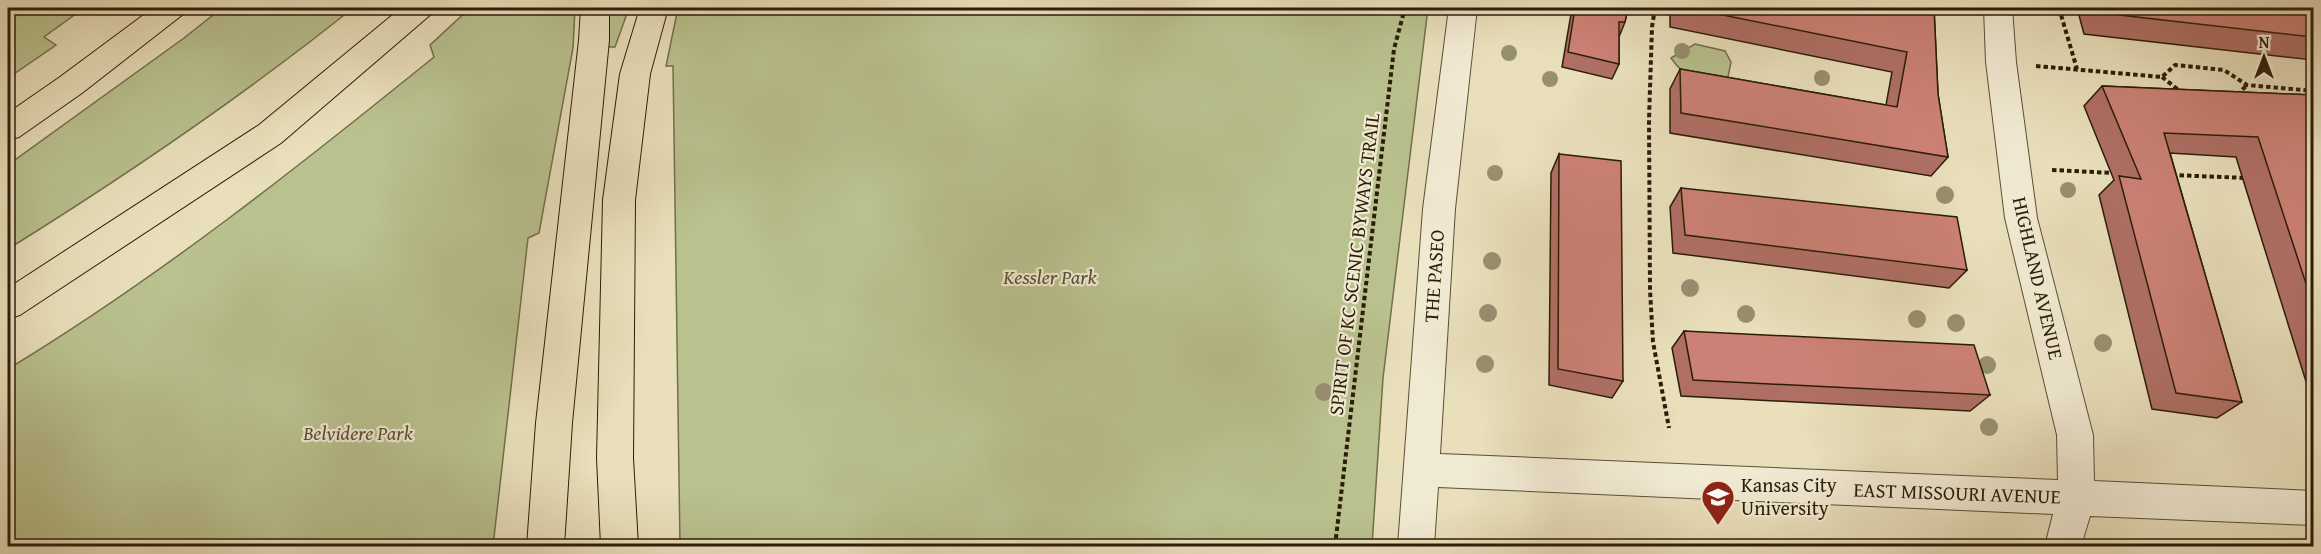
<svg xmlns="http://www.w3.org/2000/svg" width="2321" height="554" font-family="'Gentium Book Plus',serif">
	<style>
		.green { fill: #b9c18e; stroke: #726f4b; stroke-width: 1.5 }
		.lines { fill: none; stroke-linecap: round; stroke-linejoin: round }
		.minor-casing { stroke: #5b4e35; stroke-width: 2 }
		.motorway-casing { stroke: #2c1d08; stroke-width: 2 }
		.path { stroke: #2c1d08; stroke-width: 4; stroke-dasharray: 4.5 3; stroke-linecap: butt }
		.minor { fill: #f1ead3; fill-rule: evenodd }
		.motorway { fill: #e9dfbb; fill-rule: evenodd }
		.tree { fill: #988f6f }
		.wall { fill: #af6f65; stroke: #2c1d08; stroke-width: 1.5 }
		.building { fill: #cb8175; stroke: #2c1d08; stroke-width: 1.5 }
		.labels { text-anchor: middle; stroke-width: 4.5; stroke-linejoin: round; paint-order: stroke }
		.street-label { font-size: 20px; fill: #2c1d08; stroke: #f1ead3 }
		.park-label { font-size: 20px; font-style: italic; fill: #564e30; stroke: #f1ead3 }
		.poi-label { font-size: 20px; fill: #2c1d08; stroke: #f1ead3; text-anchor: start }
	</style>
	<rect width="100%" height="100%" fill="#e9dfbb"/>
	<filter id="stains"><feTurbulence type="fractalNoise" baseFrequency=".00333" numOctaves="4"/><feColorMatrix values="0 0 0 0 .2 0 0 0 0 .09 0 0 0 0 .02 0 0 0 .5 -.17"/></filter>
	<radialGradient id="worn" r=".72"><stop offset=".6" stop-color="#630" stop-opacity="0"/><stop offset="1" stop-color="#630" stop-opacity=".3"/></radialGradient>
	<path class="green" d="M25 8H84L44 37 56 45 8 78V23Z
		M222 8H353C243 96 127 175 8 249V165L184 38Z
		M470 8H575L573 48 539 233 528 238 493 546H8V369C158 278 297 168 434 57L430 45Z
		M609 8H629L615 47H608Z
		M678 8H1428L1383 378 1372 546H680L673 66H666Z
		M1695 44 1725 51 1731 62 1727 82C1699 81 1689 83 1671 58Z"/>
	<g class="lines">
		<defs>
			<path id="minor" d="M1449 8H1477L1455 209 1440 454 2058 480 2057 435 2005 218 1986 62 1984 8H2012L2016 62 2037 218 2093 435 2094 481 2314 491V525L2090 516 2081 546H2045L2053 514 1438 487 1434 546H1398L1423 209Z"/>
			<path id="motorway" d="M153 8H186L182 15 82 93 19 137 8 140V113L60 77Z
				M401 8H434L430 15 281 143 20 315 8 319V288L259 125Z
				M581 8H609V40L572 423 564 546H527L536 423 579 40Z
				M640 8H668L650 74 635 200 633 458 638 546H601L597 458 603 200 620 74Z"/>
		</defs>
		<use href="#minor" class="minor-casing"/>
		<use href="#motorway" class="motorway-casing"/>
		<path class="path" d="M1655 8 1652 27 1649 120 1650 290 1653 342 1669 428
			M2059 8 2077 69
			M2036 66 2162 77 2175 65 2224 70 2247 85 2314 91
			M2162 77 2180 91
			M2237 95 2247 85
			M2052 170 2114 173
			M2172 175 2246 178
			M1335 546 1394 49 1405 8"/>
		<use href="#minor" class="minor"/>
		<use href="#motorway" class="motorway"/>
	</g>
	<g class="tree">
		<circle cx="1682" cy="51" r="8"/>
		<circle cx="1509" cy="53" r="8"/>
		<circle cx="1822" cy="78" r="8"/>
		<circle cx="1550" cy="79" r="8"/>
		<circle cx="1495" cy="173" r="8"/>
		<circle cx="2068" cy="190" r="8"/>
		<circle cx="1945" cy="195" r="9"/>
		<circle cx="1492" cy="261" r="9"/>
		<circle cx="1690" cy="288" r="9"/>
		<circle cx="1488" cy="313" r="9"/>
		<circle cx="1746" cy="314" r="9"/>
		<circle cx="1917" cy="319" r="9"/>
		<circle cx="1956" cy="323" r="9"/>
		<circle cx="2103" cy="343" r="9"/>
		<circle cx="1485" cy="364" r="9"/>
		<circle cx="1987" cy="365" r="9"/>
		<circle cx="1324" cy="392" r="9"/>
		<circle cx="1989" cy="427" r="9"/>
	</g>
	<path class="wall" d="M1572 8H1628L1625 22 1619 37V64L1612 79 1562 67Z
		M1670 8H1934L1938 94 1948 157 1931 176 1670 133V89L1680 69 1886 105 1892 72 1670 27Z
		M2077 8H2313V60L2084 34Z
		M2102 86 2313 95V404L2236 157 2170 153 2242 402 2217 418 2152 409 2099 195 2114 180 2084 106Z
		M1559 154 1623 381 1612 398 1549 385 1551 173Z
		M1681 188 1967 270 1949 288 1673 253 1670 207Z
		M1684 331 1990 395 1970 411 1681 396 1672 348Z"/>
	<path class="building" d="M1575 8H1628L1625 22H1619V64L1568 52Z
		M1688 8H1905L1915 9V8H1934L1938 94 1948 157 1681 113 1680 69 1897 107 1907 52Z
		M2101 8H2313V37L2102 13Z
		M2102 86 2313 95V305L2258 137 2164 133 2242 402 2176 393 2119 176 2141 179Z
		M1559 154 1621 161 1623 381 1558 369Z
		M1681 188 1957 217 1967 270 1685 235Z
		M1684 331 1974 345 1990 395 1693 380Z"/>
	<defs>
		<symbol id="university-pin" viewBox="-11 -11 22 30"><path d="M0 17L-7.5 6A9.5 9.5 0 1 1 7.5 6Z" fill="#8f2418" stroke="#f1ead3"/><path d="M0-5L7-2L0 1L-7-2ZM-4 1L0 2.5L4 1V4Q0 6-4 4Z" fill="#fff"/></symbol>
	</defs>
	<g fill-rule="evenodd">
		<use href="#university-pin" x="1699" y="478" width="38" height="52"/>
	</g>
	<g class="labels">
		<g class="street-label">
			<text transform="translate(1354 264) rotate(-83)" y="7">SPIRIT OF KC SCENIC BYWAYS TRAIL</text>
			<text transform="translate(1434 276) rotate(-86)" y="7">THE PASEO</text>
			<text transform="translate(2038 278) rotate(77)" y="7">HIGHLAND AVENUE</text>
			<text transform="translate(1957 493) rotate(2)" y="7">EAST MISSOURI AVENUE</text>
		</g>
		<g class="park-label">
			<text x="1050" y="284">Kessler Park</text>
			<text x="358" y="440">Belvidere Park</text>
		</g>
		<g class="poi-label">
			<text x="1741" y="492">Kansas City<tspan x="1741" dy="23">University</tspan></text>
		</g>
	</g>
	<rect width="2321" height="554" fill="none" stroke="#e9dfbb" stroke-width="30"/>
	<rect x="9" y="9" width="2303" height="536" fill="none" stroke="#2c1d08" stroke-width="3"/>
	<rect x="15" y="15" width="2291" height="524" fill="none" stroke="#2c1d08" stroke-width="1.5"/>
	<g transform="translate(2264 57)" stroke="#f1ead3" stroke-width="4.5" paint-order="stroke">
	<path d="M0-4.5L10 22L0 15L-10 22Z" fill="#2c1d08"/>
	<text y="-9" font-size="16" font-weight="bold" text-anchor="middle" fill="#2c1d08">N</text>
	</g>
	<rect width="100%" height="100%" filter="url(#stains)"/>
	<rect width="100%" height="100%" fill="url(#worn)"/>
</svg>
